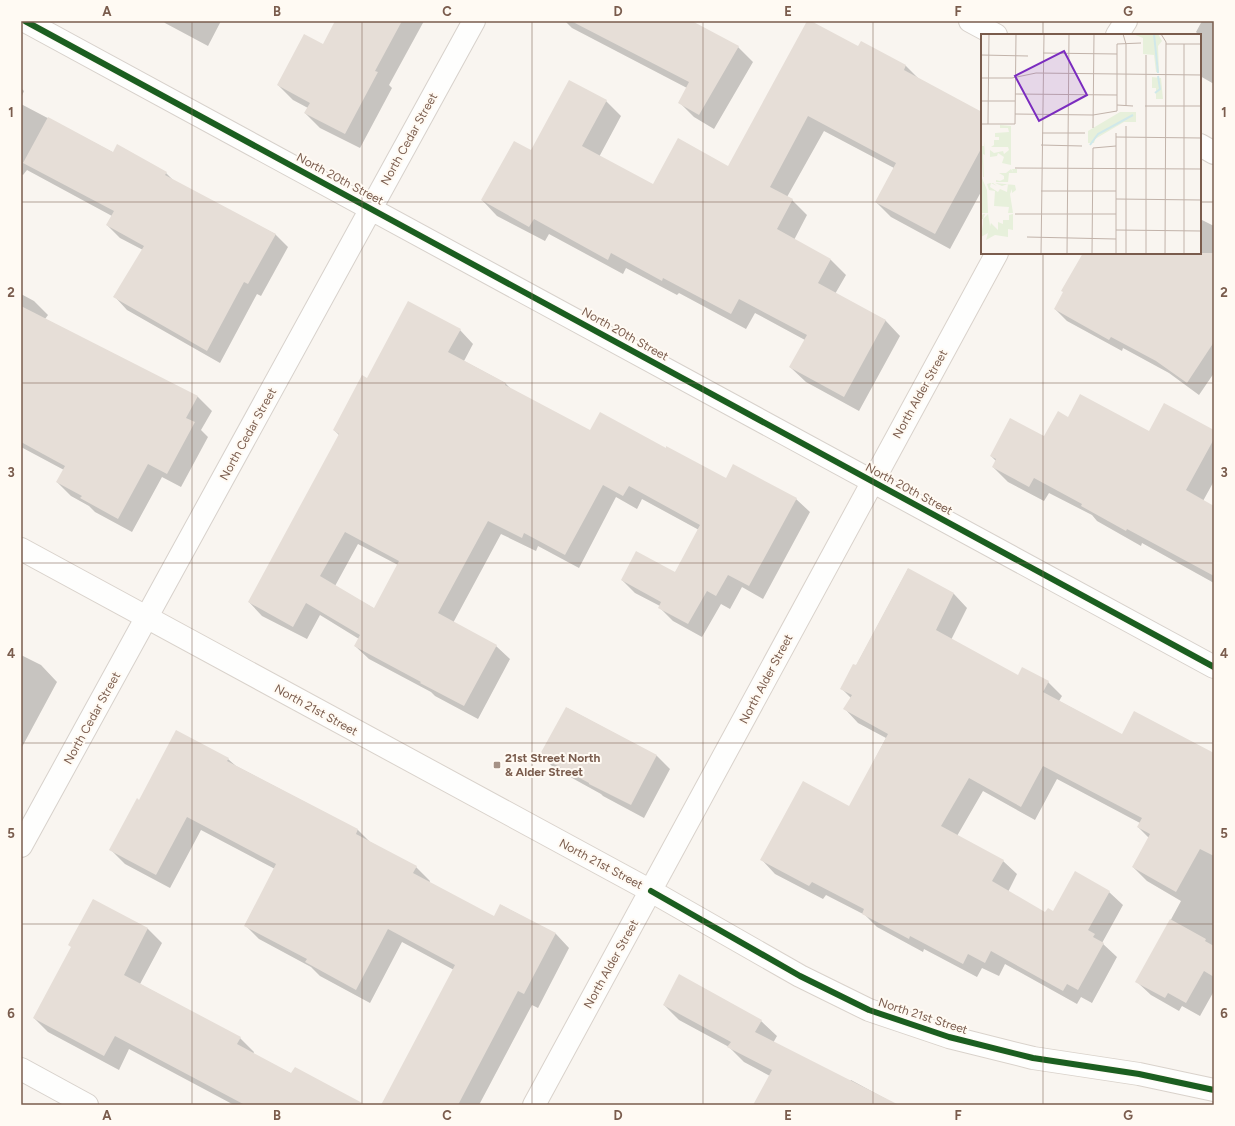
<svg xmlns="http://www.w3.org/2000/svg" width="1235" height="1126" font-family="Figtree,sans-serif">
	<style>
		.shadow { fill: #0003; fill-rule: evenodd }
		.building { fill: #e6ded7; fill-rule: evenodd }
		.lines { fill: none; stroke-linecap: round; stroke-linejoin: round }
		.street-casing { stroke: #d7d1cb; stroke-width: 24 }
		.secondary-casing { stroke: #d9d2cb; stroke-width: 24 }
		.street { stroke: #fefefd; stroke-width: 22 }
		.secondary { stroke: #fefefd; stroke-width: 22 }
		.cycleway-casing { stroke: #fffaf3; stroke-width: 8 }
		.cycleway { stroke: #1b5e20; stroke-width: 6 }
		.grid { fill: none; stroke: #7a5c4d; stroke-width: 1; stroke-opacity: 0.55 }
		.poi-dot { fill: #a69286; stroke: #fffaf3; stroke-width: 1.5 }
		.labels { text-anchor: middle; stroke-width: 4; stroke-linejoin: round; paint-order: stroke }
		.street-label { font-size: 12px; fill: #7a5c4d; stroke: #fffaf3 }
		.poi-label { font-size: 12px; font-weight: bold; fill: #7a5c4d; stroke: #fffaf3; text-anchor: start }
		.inset-river { fill: none; stroke: #d0e8ea; stroke-width: 2 }
		.inset-road { fill: none; stroke: #c2b3aa; stroke-width: 1 }
		.view { fill: #7b2cbf; fill-opacity: 0.15; stroke: #7b2cbf; stroke-width: 2 }
		.inset-edge { fill: none; stroke: #7a5c4d; stroke-width: 2 }
		.neatline { fill: none; stroke: #7a5c4d; stroke-width: 1.5 }
		.grid-label { font-size: 13px; text-anchor: middle; font-weight: bold; fill: #7a5c4d }
	</style>
	<rect width="100%" height="100%" fill="#f9f5f0"/>
	<path class="shadow" d="M163 21H221L208 46 165 23Z
		M337 21H424L389 85 392 88 360 148 320 128 305 113 308 108 293 100 278 85 324 45Z
		M565 21H690L738 47 753 62 714 129 694 117 679 102 687 88 572 28Z
		M1202 21H1214V84L1200 76V35H1197L1198 34 1196 32Z
		M858 47 906 66 919 79 982 113V190L950 249 891 217 876 202 894 168 824 131 787 197 792 200 807 215 794 240 831 260 846 275 835 294 885 320 900 336 859 411 806 382 790 367 805 340 755 313 746 329 679 293 677 295 626 268 623 274 549 234 545 241 497 216 482 200 532 152 606 101 621 116 599 157 653 185 729 167Z
		M21 88 24 91 21 98Z
		M21 104 114 153 166 173 174 181 275 234 288 247 261 296 257 294 220 363 127 310 115 297 143 250 120 238 107 225 112 216 27 170 23 175 21 174Z
		M1200 219 1214 226V373L1199 395 1169 373 1123 348 1122 351 1067 321 1055 309 1087 253H1200Z
		M21 294 34 301 48 315 45 319 198 397 212 411 201 430 208 437 181 487 162 477 132 532 95 512 89 506 71 496 57 482 64 470 21 447Z
		M460 330 473 344 464 361 505 383 512 390 590 432 666 449 726 479 796 499 810 512 763 599 742 587 730 609 721 604 702 637 673 621 659 607 660 606 635 593 622 580 675 573 699 530 642 499 637 509 616 497 579 568 538 546 536 551 501 534 453 623 496 646 510 659 478 719 435 696 431 692 369 659 355 646 359 639 320 615 307 639 262 616 249 602 340 436 334 430 367 379ZM358 544 398 565 375 609 335 586Z
		M1068 418 1149 432 1214 431V481L1203 501 1214 507V583L1142 543 1141 546 1097 521 1092 515 1049 493 1044 501 1008 482 993 467 996 461 991 456 1044 438Z
		M908 569 954 594 967 608 951 640 1018 676 1048 682 1062 696 1059 701 1122 735 1214 754V991L1200 1016 1182 1006 1179 1011 1151 995 1137 982 1181 901 1147 881 1133 867 1149 838 1138 827 1140 823 1057 779 1035 820 983 791 957 836 1003 861 1017 874 1008 892 1045 913 1054 912 1109 892 1123 905 1102 943 1117 957 1092 1003 1081 997 1077 1004 1005 964 999 976 982 968 977 977 924 949 923 952 877 927 865 915 826 895 823 899 775 874 762 860 850 807 886 738 858 723 845 709 851 698 841 688 856 666Z
		M21 655 41 665 57 682 22 747 21 746Z
		M567 708 657 756 670 769 644 818 603 796 601 794 554 768 541 755Z
		M228 759 236 766 358 830 370 842 416 867 430 881 429 883 494 918 501 905 556 934 569 948 538 1008 532 1005 479 1105H382L454 970 402 942 370 1003 320 976 311 967 259 939 245 925 275 869 201 830 170 888 125 864 111 850 139 801Z
		M93 900 148 929 162 943 140 984 240 1038 254 1052 253 1054 292 1074 364 1105H234L129 1049 119 1070 48 1032 34 1018 72 947Z
		M664 1005 761 1021 777 1036 773 1043 850 1081 851 1080 886 1099 892 1105H755L770 1076 744 1062 729 1047 679 1020Z"/>
	<path class="building" d="M335 21H402L375 71 378 72 345 134 304 113 310 103 277 85 304 34 323 44Z
		M571 21H692L739 46 699 115 678 103 689 82Z
		M807 21H811L858 46 861 41 906 65 904 70 982 112V147L935 234 875 202 896 163 808 116 770 187 793 199 777 229 831 259 818 283 886 320 844 397 789 367 807 335 739 299 731 314 663 278 662 281 611 253 608 260 534 219 529 227 481 200 514 141 531 150 569 80 607 100 582 146 653 184 678 138 728 166Z
		M48 117 113 152 117 144 167 172 165 175 276 234 248 284 244 282 207 351 113 297 144 246 106 225 114 211 23 163Z
		M1083 253H1214V342L1187 383 1156 361 1111 337 1109 340 1054 309 1063 292 1061 291Z
		M408 301 461 329 448 352 506 383 505 385 590 430 600 412 666 448V446L726 478 733 464 797 498 749 586 728 575 716 596 707 591 688 624 658 608 661 602 621 580 636 551 675 572 700 525 629 486 623 496 603 485 565 555 524 533 522 538 488 521 438 613 497 645 464 706 420 683 421 682 354 646 360 635 306 603 293 627 248 602 339 434 333 430 362 375 367 378ZM345 532 399 561 374 608 320 576Z
		M21 306 198 396 186 418 195 422 167 474 148 464 118 519 80 498 82 496 56 482 65 466 21 442Z
		M1080 394 1149 431 1164 403 1214 430V439L1186 490 1214 506V576L1127 529 1126 531 1081 506 1082 504 1034 478 1029 487 992 467 996 459 990 456 1010 418 1044 436 1058 411 1068 417Z
		M908 568 954 593 936 630 1018 675 1022 667 1049 681 1043 692 1122 734 1134 711 1214 753V856L1200 849 1176 892 1132 867 1150 834 1137 827 1142 818 1043 766 1021 807 969 778 941 826 1004 860 992 881 1045 912 1048 908 1053 911 1075 871 1110 891 1088 930 1095 934 1093 937 1104 943 1078 990 1067 984 1063 991 991 951 985 963 968 954 963 964 910 936 909 939 862 914 864 909 812 882 809 886 760 860 803 781 849 806 888 734 843 709 852 695 840 689 853 664 856 665Z
		M566 707 657 755 631 805 589 784V783L539 756Z
		M176 730 229 758 227 761 358 829 356 834 417 866 413 873 494 916 500 904 556 933 524 994 518 991 458 1105H381L455 965 388 929 356 990 305 962 307 959 244 926 276 864 187 817 156 875 109 850 137 798 139 800Z
		M93 899 148 928 124 975 241 1037 237 1044 291 1073 295 1067 366 1105H245L115 1036 104 1056 33 1018 71 947 68 945Z
		M1170 919 1206 939 1205 941 1214 946V977L1204 971 1186 1003 1168 993 1165 998 1135 982Z
		M679 974 762 1020 755 1032 899 1105H753L772 1070 727 1047 731 1042 663 1005Z"/>
	<g class="lines">
		<defs>
			<path id="street" d="M25 21 1214 667
				M970 21 996 35
				M1200 145 1214 153
				M21 846 474 21
				M21 1069 87 1105"/>
			<path id="secondary" d="M1117 35 1126 21
				M21 549 651 891 800 976 869 1010 949 1037 1033 1058 1139 1074 1214 1090
				M534 1105 997 253"/>
		</defs>
		<use href="#street" class="street-casing"/>
		<use href="#secondary" class="secondary-casing"/>
		<use href="#street" class="street"/>
		<use href="#secondary" class="secondary"/>
		<defs>
			<path id="cycleway" d="M25 21 1214 667
				M651 891 800 976 869 1010 949 1037 1033 1058 1139 1074 1214 1090"/>
		</defs>
		<use href="#cycleway" class="cycleway-casing"/>
		<use href="#cycleway" class="cycleway"/>
	</g>
	<path class="grid" d="M192 21V1105M362 21V1105M532 21V1105M703 21V1105M873 21V1105M1043 21V35M21 202H982M1200 202H1214M1043 253V1105M21 383H1214M21 563H1214M21 743H1214M21 924H1214"/>
	<rect class="poi-dot" x="493" y="761" width="8" height="8" rx="2"/>
	<g class="labels">
		<g class="street-label">
			<text transform="translate(409 139) rotate(-61)" y="4">North Cedar Street</text>
			<text transform="translate(340 179) rotate(28)" y="4">North 20th Street</text>
			<text transform="translate(625 334) rotate(29)" y="4">North 20th Street</text>
			<text transform="translate(920 394) rotate(-61)" y="4">North Alder Street</text>
			<text transform="translate(248 434) rotate(-61)" y="4">North Cedar Street</text>
			<text transform="translate(909 489) rotate(28)" y="4">North 20th Street</text>
			<text transform="translate(766 679) rotate(-62)" y="4">North Alder Street</text>
			<text transform="translate(316 710) rotate(29)" y="4">North 21st Street</text>
			<text transform="translate(92 718) rotate(-61)" y="4">North Cedar Street</text>
			<text transform="translate(601 864) rotate(28)" y="4">North 21st Street</text>
			<text transform="translate(611 964) rotate(-61)" y="4">North Alder Street</text>
			<text transform="translate(923 1016) rotate(18)" y="4">North 21st Street</text>
		</g>
		<g class="poi-label">
			<text x="505" y="762">21st Street North<tspan x="505" dy="14">&amp; Alder Street</tspan></text>
		</g>
	</g>
	<g transform="translate(981 34)">
		<rect width="220" height="220" fill="#f9f5f0"/>
		<path d="M152 0H177L181 7 177 12 178 38H175L173 21 162 20V4ZM171 43 180 44 182 65H175V54H171ZM139 78H155V88H143L114 105 113 109H107V97ZM19 91 30 92V131L21 129 23 123 17 119 16 122 9 123V116L13 119 22 117 23 120 28 116 27 113H10L13 111V106H18V103H14V99L28 98 27 94H19ZM3 107 4 121 2 120 3 143H2L0 112H3ZM30 135 32 138 31 135H36V139H28L27 148H15V146L19 147 23 145V142L18 139H25ZM1 144 6 156 7 179H0ZM9 149H12L16 152 10 149 9 153 17 158 19 155 26 158 27 150 21 152 14 149 34 151 35 156 31 159V155L29 160 32 179H27L28 173 13 172 14 157 8 156 6 150ZM2 180H4L2 185 7 180 9 192 7 199 0 203 2 190V185H0V183ZM32 180V196L27 195V203L14 201 5 206 10 189 17 196V188L22 190V186H28V181Z" fill="#e7f0db"/>
		<path class="inset-river" d="M173 0 177 39M174 59 179 55 177 42M109 111 117 100 152 81"/>
		<path class="inset-road" d="M142 0 145 10V72M180 0 185 8 184 220M185 10H220M203 10V220M62 19 136 20M0 21 47 22M0 44H31L55 39 220 41M34 60 136 61M0 67H34M136 71 152 72M164 72H220M34 80 112 81 136 77V10L160 9M0 90H34L35 0M7 90 8 0M145 92V220M112 94 113 0M61 99H104M135 103 220 104M60 111 101 112M34 134 220 135M60 157H135M135 165 220 166M34 180H135M135 196 220 197M46 203 135 205M60 220 63 0M86 220 88 0M111 220 112 114 135 112M135 220V99M165 220V21"/>
		<path class="view" d="M83 17 106 61 58 87 34 42Z"/>
		<rect width="220" height="220" class="inset-edge"/>
	</g>
	<rect width="1235" height="1126" fill="none" stroke="#fffaf3" stroke-width="44"/>
	<rect x="22" y="22" width="1191" height="1082" class="neatline"/>
	<g class="grid-label">
		<text x="107" y="16">A</text>
		<text x="277" y="16">B</text>
		<text x="447" y="16">C</text>
		<text x="618" y="16">D</text>
		<text x="788" y="16">E</text>
		<text x="958" y="16">F</text>
		<text x="1128" y="16">G</text>
		<text x="11" y="117">1</text>
		<text x="1224" y="117">1</text>
		<text x="11" y="297">2</text>
		<text x="1224" y="297">2</text>
		<text x="11" y="477">3</text>
		<text x="1224" y="477">3</text>
		<text x="11" y="658">4</text>
		<text x="1224" y="658">4</text>
		<text x="11" y="838">5</text>
		<text x="1224" y="838">5</text>
		<text x="11" y="1018">6</text>
		<text x="1224" y="1018">6</text>
		<text x="107" y="1120">A</text>
		<text x="277" y="1120">B</text>
		<text x="447" y="1120">C</text>
		<text x="618" y="1120">D</text>
		<text x="788" y="1120">E</text>
		<text x="958" y="1120">F</text>
		<text x="1128" y="1120">G</text>
	</g>
</svg>
